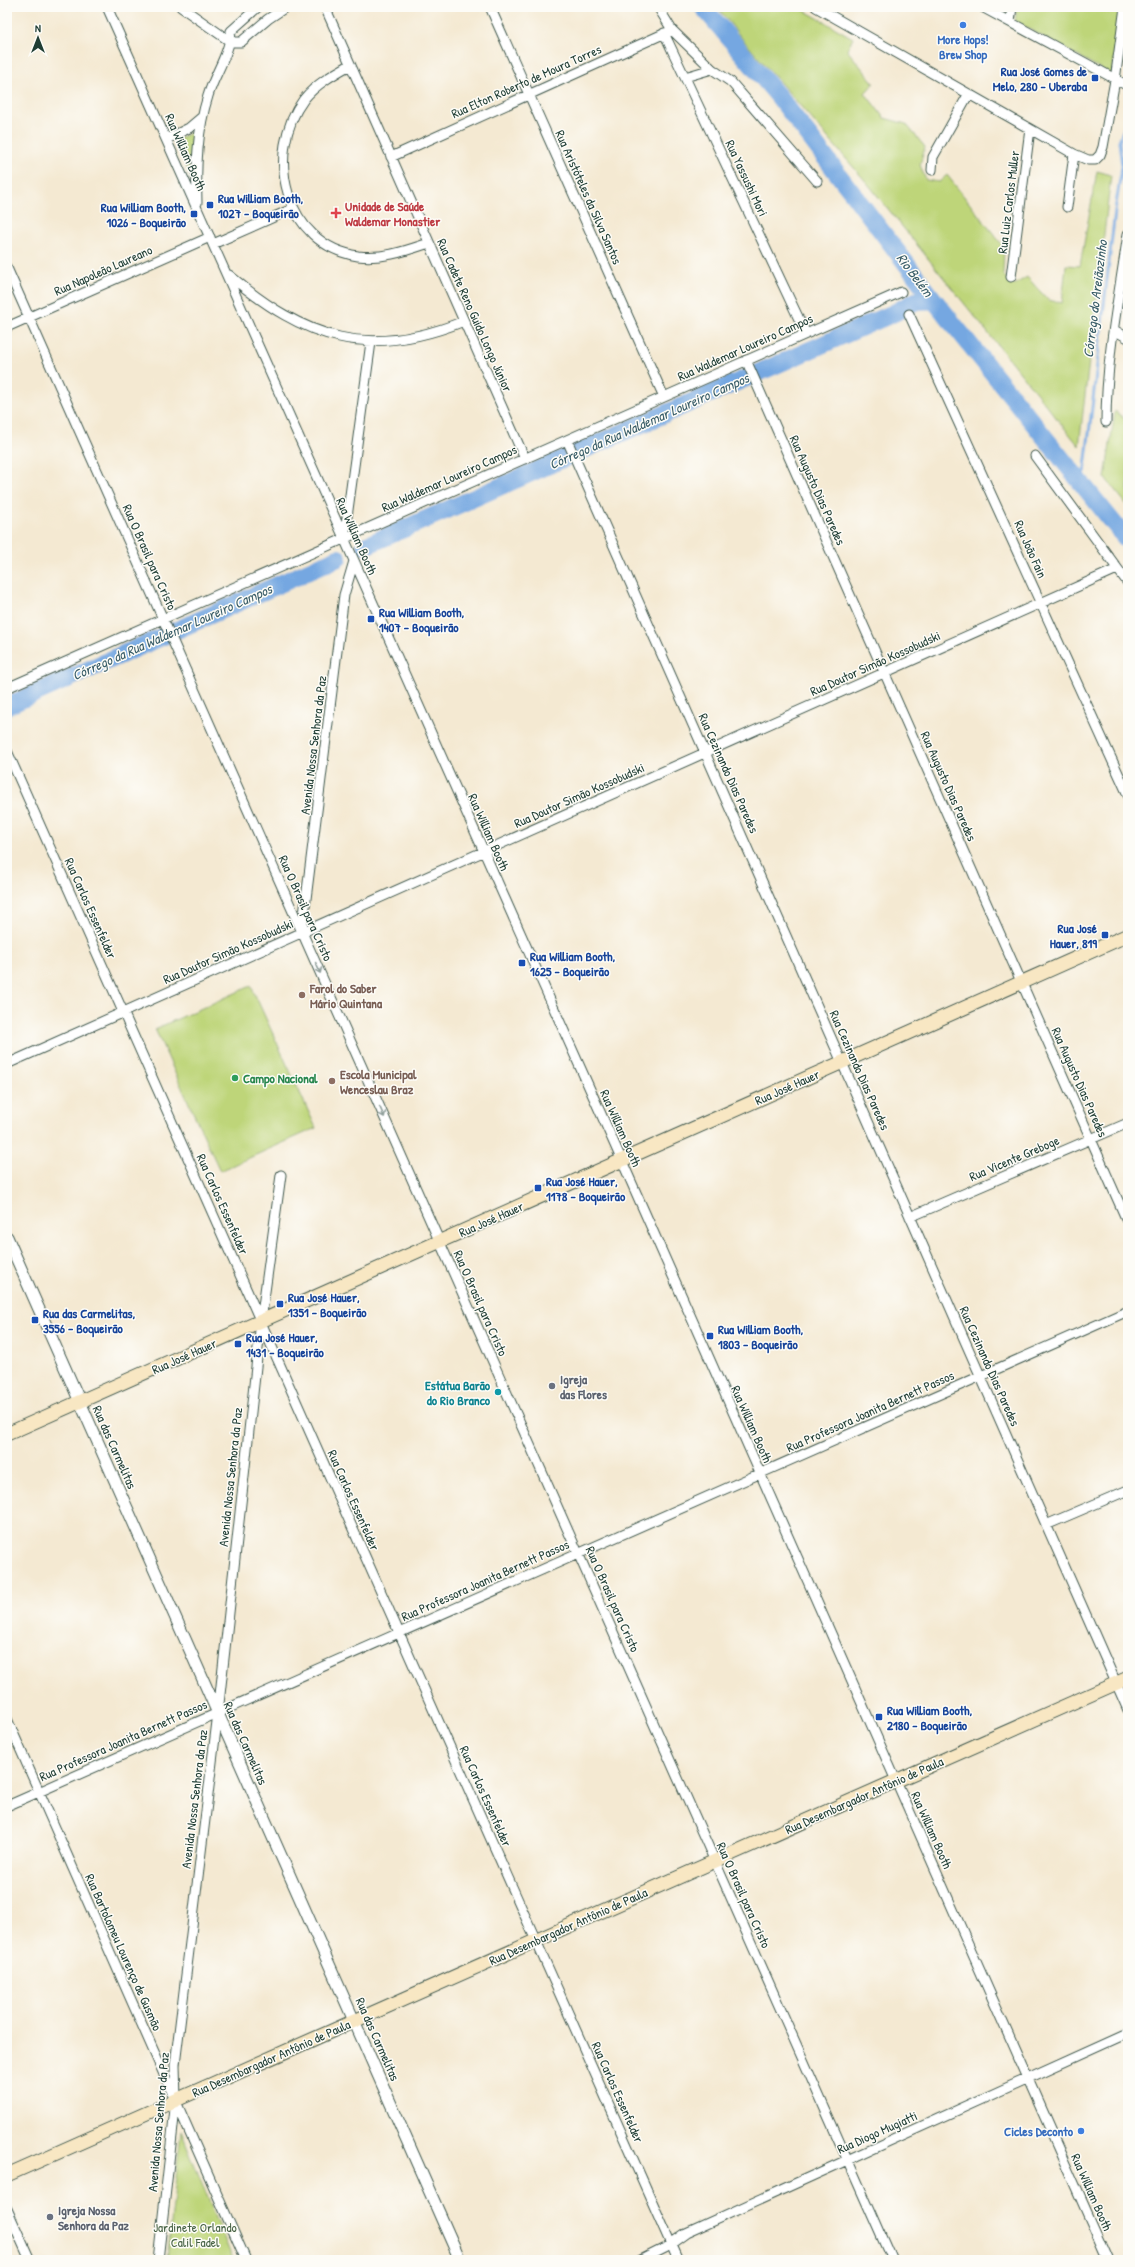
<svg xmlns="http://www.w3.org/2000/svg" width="1135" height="2267" font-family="'Patrick Hand',sans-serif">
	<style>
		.green { fill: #bed579; stroke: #6e8956 }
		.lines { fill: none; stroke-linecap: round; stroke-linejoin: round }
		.stream { stroke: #75a7e1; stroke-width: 3 }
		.river { stroke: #75a7e1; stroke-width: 18 }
		.minor-casing { stroke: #3f574c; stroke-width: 11 }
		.tertiary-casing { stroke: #3f574c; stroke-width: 13 }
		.secondary-casing { stroke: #3f574c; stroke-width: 15 }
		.minor { stroke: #fff; stroke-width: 9 }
		.tertiary { stroke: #fff; stroke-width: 11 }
		.secondary { stroke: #f8e7c3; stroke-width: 13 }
		.oneway { stroke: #8f9e9a }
		.shop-dot { fill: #3f7fe0; stroke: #fdfcf7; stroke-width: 1.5 }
		.transit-dot { fill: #1a4fb4; stroke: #fdfcf7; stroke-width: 1.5 }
		.health-dot { fill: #e0444e; stroke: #fdfcf7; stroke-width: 1.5 }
		.education-dot { fill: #8d6e63; stroke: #fdfcf7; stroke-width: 1.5 }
		.leisure-dot { fill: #2e9e5b; stroke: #fdfcf7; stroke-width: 1.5 }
		.worship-dot { fill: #6b7280; stroke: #fdfcf7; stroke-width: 1.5 }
		.culture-dot { fill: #0f9aa8; stroke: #fdfcf7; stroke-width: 1.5 }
		.labels { text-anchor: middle; stroke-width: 3; stroke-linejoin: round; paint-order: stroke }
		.shop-label { font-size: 13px; font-weight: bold; fill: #366cbe; stroke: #fdfcf7 }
		.transit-label { font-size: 13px; font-weight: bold; fill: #164399; stroke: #fdfcf7; text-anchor: start }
		.street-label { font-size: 13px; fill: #1f3d34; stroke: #fdfcf7 }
		.health-label { font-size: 13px; font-weight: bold; fill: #be3a42; stroke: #fdfcf7; text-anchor: start }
		.education-label { font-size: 13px; font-weight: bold; fill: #785e54; stroke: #fdfcf7; text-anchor: start }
		.leisure-label { font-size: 13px; font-weight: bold; fill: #27864d; stroke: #fdfcf7; text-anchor: start }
		.worship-label { font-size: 13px; font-weight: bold; fill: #5b616d; stroke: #fdfcf7; text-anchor: start }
		.culture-label { font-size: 13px; font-weight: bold; fill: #0d838f; stroke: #fdfcf7; text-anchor: end }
		.park-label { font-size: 13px; fill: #476345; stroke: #fdfcf7 }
		.water-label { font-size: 14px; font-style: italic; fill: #395d68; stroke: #fdfcf7 }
	</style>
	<rect width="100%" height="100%" fill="#fdfcf7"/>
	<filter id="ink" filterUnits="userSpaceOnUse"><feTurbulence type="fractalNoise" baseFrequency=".025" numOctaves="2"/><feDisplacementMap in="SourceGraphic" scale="8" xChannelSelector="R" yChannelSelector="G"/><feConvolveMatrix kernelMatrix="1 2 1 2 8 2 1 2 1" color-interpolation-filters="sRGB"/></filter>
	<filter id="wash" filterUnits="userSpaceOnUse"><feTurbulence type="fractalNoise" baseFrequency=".012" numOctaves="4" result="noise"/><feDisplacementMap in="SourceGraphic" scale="16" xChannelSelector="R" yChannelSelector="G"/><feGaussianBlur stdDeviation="0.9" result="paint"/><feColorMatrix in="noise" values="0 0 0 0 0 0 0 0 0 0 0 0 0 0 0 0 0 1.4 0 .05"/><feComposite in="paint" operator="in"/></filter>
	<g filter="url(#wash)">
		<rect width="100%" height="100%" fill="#f4e9d2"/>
		<path class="green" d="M717 7H798L853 38 847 50 874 83 865 93 884 118 906 124 925 147 920 165 926 180 939 182 947 175 1004 247 1003 275 1014 285 1027 277 1048 300 1062 303 1066 265 1080 266 1097 171 1111 175 1079 446 868 184 744 41Z
			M1017 7H1121L1112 75 1015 21Z
			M195 129 192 181 176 141Z
			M1115 411 1128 422V506L1105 478Z
			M251 986 316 1128 220 1171 155 1029Z
			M181 2131 233 2260H167Z"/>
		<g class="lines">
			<path class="stream" d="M1083 485 1115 211 1122 166 1119 141 1128 118"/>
			<path class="river" d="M703 7 779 97 934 300 1128 541
				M365 546 894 313 916 301 934 300
				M7 706 338 558"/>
		</g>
	</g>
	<g filter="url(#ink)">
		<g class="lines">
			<defs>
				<path id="minor" d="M107 7 622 1161 1108 2260
					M181 7 231 42
					M325 7 525 459
					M490 7 664 397
					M658 7 672 30 712 69 731 82 817 181
					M816 7 1074 154 1088 160H1095L1100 155 1103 147 1115 80 1125 7
					M982 7 1128 86
					M1010 22 1012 7
					M664 33 806 334
					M231 42H241L268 19 286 7
					M350 65C334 74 316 84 304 99 263 154 285 245 358 256 384 259 405 251 429 243
					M685 77 712 69
					M167 139 189 128 202 117
					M391 157 672 30
					M932 170 933 157 968 95
					M197 203C196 167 197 130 208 96 214 75 230 53 231 31L258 7
					M1067 207 1074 154
					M213 244 292 209
					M7 268 892 2260
					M229 275C306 340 368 360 464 321
					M1011 277 1030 129
					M909 314 1128 795
					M7 327 210 237
					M1114 330 1128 338
					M746 360 1128 1223
					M1106 422C1106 359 1119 296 1128 234
					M567 440 1128 1710
					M1035 456 1128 583
					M344 539 371 342
					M7 688 901 292
					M7 751 678 2260
					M302 931 344 595 354 561
					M7 1064 1117 569
					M910 1217 1128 1123
					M1046 1525 1128 1490
					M7 1719 246 2260
					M7 1806 1128 1311
					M7 2209 30 2260
					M158 2260 176 2100 175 2065 218 1713 261 1321 281 1175
					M641 2260 665 2248 686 2233 1128 2033"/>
				<path id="tertiary" d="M7 1237 460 2260"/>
				<path id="secondary" d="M7 1434 1128 935
					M7 2175 1128 1678"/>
			</defs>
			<use href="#minor" class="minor-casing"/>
			<use href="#tertiary" class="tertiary-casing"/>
			<use href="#secondary" class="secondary-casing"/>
			<use href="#minor" class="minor"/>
			<use href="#tertiary" class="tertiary"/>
			<use href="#secondary" class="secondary"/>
		</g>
		<defs><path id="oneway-shaft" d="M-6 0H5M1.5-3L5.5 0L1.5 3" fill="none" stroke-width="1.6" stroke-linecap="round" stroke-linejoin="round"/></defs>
		<g class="oneway">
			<use href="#oneway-shaft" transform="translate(318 968) rotate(66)"/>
			<use href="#oneway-shaft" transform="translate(382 1112) rotate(66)"/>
		</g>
	</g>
	<g class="shop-dot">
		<circle cx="963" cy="25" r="4"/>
		<circle cx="1081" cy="2131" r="4"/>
	</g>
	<g class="transit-dot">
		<rect x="1091" y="74" width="8" height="8" rx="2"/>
		<rect x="206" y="201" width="8" height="8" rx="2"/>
		<rect x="190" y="210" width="8" height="8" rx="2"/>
		<rect x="367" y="615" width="8" height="8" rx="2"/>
		<rect x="1101" y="931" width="8" height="8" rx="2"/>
		<rect x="518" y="959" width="8" height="8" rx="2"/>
		<rect x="534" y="1184" width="8" height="8" rx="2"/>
		<rect x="276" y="1300" width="8" height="8" rx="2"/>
		<rect x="31" y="1316" width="8" height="8" rx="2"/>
		<rect x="706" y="1332" width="8" height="8" rx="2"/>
		<rect x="234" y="1340" width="8" height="8" rx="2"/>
		<rect x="875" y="1713" width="8" height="8" rx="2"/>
	</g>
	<path class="health-dot" d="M334 207h4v4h4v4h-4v4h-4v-4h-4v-4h4z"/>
	<g class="education-dot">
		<circle cx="302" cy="995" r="4"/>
		<circle cx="332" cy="1081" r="4"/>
	</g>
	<circle class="leisure-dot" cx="235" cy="1078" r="4"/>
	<g class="worship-dot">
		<circle cx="552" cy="1386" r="4"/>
		<circle cx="50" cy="2217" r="4"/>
	</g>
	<circle class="culture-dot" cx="498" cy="1392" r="4"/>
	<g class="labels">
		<g class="shop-label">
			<text x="963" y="44">More Hops!<tspan x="963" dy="15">Brew Shop</tspan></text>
			<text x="1073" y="2136" text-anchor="end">Cicles Deconto</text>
		</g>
		<g class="transit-label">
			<text x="1087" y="76" text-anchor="end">Rua José Gomes de<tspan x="1087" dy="15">Melo, 280 - Uberaba</tspan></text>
			<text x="218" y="203">Rua William Booth,<tspan x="218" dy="15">1027 - Boqueirão</tspan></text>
			<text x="186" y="212" text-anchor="end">Rua William Booth,<tspan x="186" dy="15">1026 - Boqueirão</tspan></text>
			<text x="379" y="617">Rua William Booth,<tspan x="379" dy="15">1407 - Boqueirão</tspan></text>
			<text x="1097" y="933" text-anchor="end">Rua José<tspan x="1097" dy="15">Hauer, 819</tspan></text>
			<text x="530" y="961">Rua William Booth,<tspan x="530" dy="15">1625 - Boqueirão</tspan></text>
			<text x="546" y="1186">Rua José Hauer,<tspan x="546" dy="15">1178 - Boqueirão</tspan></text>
			<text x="288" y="1302">Rua José Hauer,<tspan x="288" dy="15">1351 - Boqueirão</tspan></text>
			<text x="43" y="1318">Rua das Carmelitas,<tspan x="43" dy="15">3556 - Boqueirão</tspan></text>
			<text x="718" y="1334">Rua William Booth,<tspan x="718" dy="15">1803 - Boqueirão</tspan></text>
			<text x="246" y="1342">Rua José Hauer,<tspan x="246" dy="15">1431 - Boqueirão</tspan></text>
			<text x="887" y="1715">Rua William Booth,<tspan x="887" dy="15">2180 - Boqueirão</tspan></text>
		</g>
		<g class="street-label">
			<text transform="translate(526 81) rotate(-24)" y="5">Rua Elton Roberto de Moura Torres</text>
			<text transform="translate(186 152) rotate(66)" y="5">Rua William Booth</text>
			<text transform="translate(747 178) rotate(65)" y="5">Rua Yassushi Mori</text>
			<text transform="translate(589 197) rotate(66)" y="5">Rua Aristóteles da Silva Santos</text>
			<text transform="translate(1008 202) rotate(-83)" y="5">Rua Luiz Carlos Muller</text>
			<text transform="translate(103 270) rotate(-24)" y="5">Rua Napoleão Laureano</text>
			<text transform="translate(475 315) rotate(66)" y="5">Rua Cadete Reno Guido Longo Júnior</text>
			<text transform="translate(745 347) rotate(-24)" y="5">Rua Waldemar Loureiro Campos</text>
			<text transform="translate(449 478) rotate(-24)" y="5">Rua Waldemar Loureiro Campos</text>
			<text transform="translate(818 490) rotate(66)" y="5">Rua Augusto Dias Paredes</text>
			<text transform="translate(357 536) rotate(66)" y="5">Rua William Booth</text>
			<text transform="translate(1031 549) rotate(66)" y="5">Rua João Fain</text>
			<text transform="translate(150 557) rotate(66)" y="5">Rua O Brasil para Cristo</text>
			<text transform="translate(875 663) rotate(-24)" y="5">Rua Doutor Simão Kossobudski</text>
			<text transform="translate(313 745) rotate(-83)" y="5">Avenida Nossa Senhora da Paz</text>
			<text transform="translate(729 773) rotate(66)" y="5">Rua Cezinando Dias Paredes</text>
			<text transform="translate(949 786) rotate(66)" y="5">Rua Augusto Dias Paredes</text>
			<text transform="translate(579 795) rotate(-24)" y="5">Rua Doutor Simão Kossobudski</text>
			<text transform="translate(489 832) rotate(66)" y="5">Rua William Booth</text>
			<text transform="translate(91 908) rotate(66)" y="5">Rua Carlos Essenfelder</text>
			<text transform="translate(306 908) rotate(66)" y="5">Rua O Brasil para Cristo</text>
			<text transform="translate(228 951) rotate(-24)" y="5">Rua Doutor Simão Kossobudski</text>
			<text transform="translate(860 1070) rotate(66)" y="5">Rua Cezinando Dias Paredes</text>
			<text transform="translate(1080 1082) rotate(66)" y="5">Rua Augusto Dias Paredes</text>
			<text transform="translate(787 1087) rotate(-24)" y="5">Rua José Hauer</text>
			<text transform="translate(621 1128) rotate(66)" y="5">Rua William Booth</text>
			<text transform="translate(1014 1158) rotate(-23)" y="5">Rua Vicente Greboge</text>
			<text transform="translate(223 1204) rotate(66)" y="5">Rua Carlos Essenfelder</text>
			<text transform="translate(491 1219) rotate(-24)" y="5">Rua José Hauer</text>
			<text transform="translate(481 1303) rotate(66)" y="5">Rua O Brasil para Cristo</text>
			<text transform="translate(184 1356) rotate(-24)" y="5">Rua José Hauer</text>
			<text transform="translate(990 1366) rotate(66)" y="5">Rua Cezinando Dias Paredes</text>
			<text transform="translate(870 1411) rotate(-24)" y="5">Rua Professora Joanita Bernett Passos</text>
			<text transform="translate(752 1424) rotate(66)" y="5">Rua William Booth</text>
			<text transform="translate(115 1447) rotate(66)" y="5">Rua das Carmelitas</text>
			<text transform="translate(230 1477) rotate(-84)" y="5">Avenida Nossa Senhora da Paz</text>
			<text transform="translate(354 1500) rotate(66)" y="5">Rua Carlos Essenfelder</text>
			<text transform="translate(485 1580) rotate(-24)" y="5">Rua Professora Joanita Bernett Passos</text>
			<text transform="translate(613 1599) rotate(66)" y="5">Rua O Brasil para Cristo</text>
			<text transform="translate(123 1740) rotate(-24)" y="5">Rua Professora Joanita Bernett Passos</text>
			<text transform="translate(246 1743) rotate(66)" y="5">Rua das Carmelitas</text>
			<text transform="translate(864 1795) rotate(-24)" y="5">Rua Desembargador Antônio de Paula</text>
			<text transform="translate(486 1796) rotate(66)" y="5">Rua Carlos Essenfelder</text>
			<text transform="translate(194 1799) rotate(-83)" y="5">Avenida Nossa Senhora da Paz</text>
			<text transform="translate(932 1830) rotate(66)" y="5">Rua William Booth</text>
			<text transform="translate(744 1895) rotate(66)" y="5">Rua O Brasil para Cristo</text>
			<text transform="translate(568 1926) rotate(-24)" y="5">Rua Desembargador Antônio de Paula</text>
			<text transform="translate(124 1952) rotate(66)" y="5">Rua Bartolomeu Lourenço de Gusmão</text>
			<text transform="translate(378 2039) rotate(66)" y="5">Rua das Carmelitas</text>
			<text transform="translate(271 2058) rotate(-24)" y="5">Rua Desembargador Antônio de Paula</text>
			<text transform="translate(618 2092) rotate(66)" y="5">Rua Carlos Essenfelder</text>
			<text transform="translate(158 2122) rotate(-85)" y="5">Avenida Nossa Senhora da Paz</text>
			<text transform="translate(877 2132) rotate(-24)" y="5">Rua Diogo Mugiatti</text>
			<text transform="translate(1092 2192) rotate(66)" y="5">Rua William Booth</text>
		</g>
		<g class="health-label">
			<text x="345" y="211">Unidade de Saúde<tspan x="345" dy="15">Waldemar Monastier</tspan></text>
		</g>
		<g class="education-label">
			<text x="310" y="993">Farol do Saber<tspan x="310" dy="15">Mário Quintana</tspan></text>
			<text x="340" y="1079">Escola Municipal<tspan x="340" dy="15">Wenceslau Braz</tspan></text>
		</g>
		<g class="leisure-label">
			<text x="243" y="1083">Campo Nacional</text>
		</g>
		<g class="worship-label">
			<text x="560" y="1384">Igreja<tspan x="560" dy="15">das Flores</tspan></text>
			<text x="58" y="2215">Igreja Nossa<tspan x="58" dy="15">Senhora da Paz</tspan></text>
		</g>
		<g class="culture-label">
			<text x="490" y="1390">Estátua Barão<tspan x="490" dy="15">do Rio Branco</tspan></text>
		</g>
		<g class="park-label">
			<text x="195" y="2232">Jardinete Orlando<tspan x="195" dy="15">Calil Fadel</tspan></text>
		</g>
		<g class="water-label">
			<text transform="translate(915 275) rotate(53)" y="5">Rio Belém</text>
			<text transform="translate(1095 299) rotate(-83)" y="5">Córrego do Areiãozinho</text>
			<text transform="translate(649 421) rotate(-24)" y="5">Córrego da Rua Waldemar Loureiro Campos</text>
			<text transform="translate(172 632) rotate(-24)" y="5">Córrego da Rua Waldemar Loureiro Campos</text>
		</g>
	</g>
	<rect width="1135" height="2267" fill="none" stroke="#fdfcf7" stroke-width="24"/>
	<g transform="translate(38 38)" stroke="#fdfcf7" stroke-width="3" paint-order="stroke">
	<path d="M0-3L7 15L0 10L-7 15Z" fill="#1f3d34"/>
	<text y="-6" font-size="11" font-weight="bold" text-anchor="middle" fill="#1f3d34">N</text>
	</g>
</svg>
